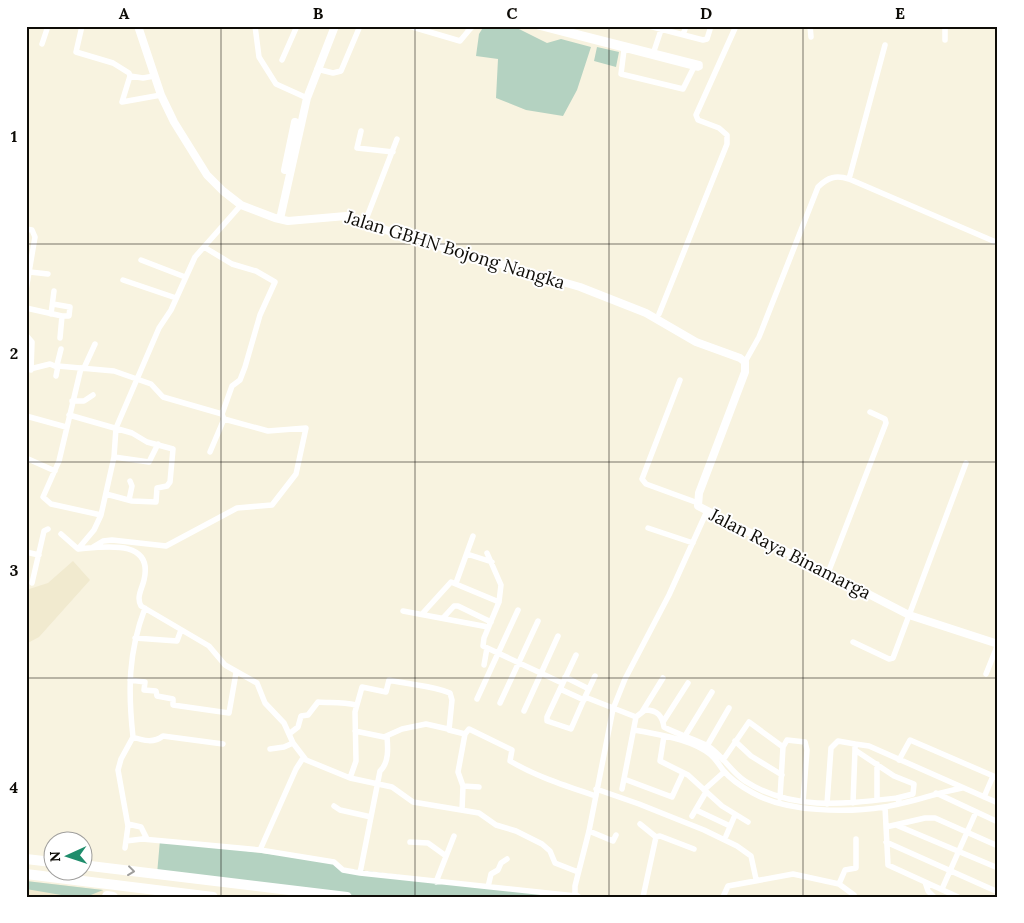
<svg xmlns="http://www.w3.org/2000/svg" width="1024" height="923" font-family="Lora,serif">
	<style>
		.built { fill: #f1eacf }
		.green { fill: #b4d2c1 }
		.lines { fill: none; stroke-linecap: round; stroke-linejoin: round }
		.street { stroke: #fff; stroke-width: 5.5 }
		.secondary { stroke: #fff; stroke-width: 8 }
		.highway { stroke: #fff; stroke-width: 10 }
		.oneway { stroke: #9f9e9c }
		.grid { fill: none; stroke: #0e0c07; stroke-width: 1; stroke-opacity: 0.55 }
		.labels { text-anchor: middle; stroke-width: 4; stroke-linejoin: round; paint-order: stroke }
		.street-label { font-size: 18px; fill: #0e0c07; stroke: #fff }
		.neatline { fill: none; stroke: #0e0c07; stroke-width: 2 }
		.grid-label { font-size: 16px; text-anchor: middle; font-weight: bold; fill: #0e0c07 }
	</style>
	<rect width="100%" height="100%" fill="#f8f3e0"/>
	<path class="built" d="M73 561 90 580 39 637 26 644V590L48 583Z
		M26 881 103 890 104 897H28Z"/>
	<path class="green" d="M484 26H513L547 43 561 39 591 47 577 90 563 116 526 110 496 98 498 59 476 56 479 34Z
		M597 47 619 52 616 67 594 61Z
		M160 840 334 862 341 868 579 897H347L157 874Z
		M26 881 103 890 86 897H73L26 889Z"/>
	<g class="lines">
		<path class="street" d="M82 26 76 52 113 63 129 73 130 76 122 102 161 95
			M255 26 259 57 276 84 307 98
			M409 26 460 41 470 29
			M465 26 470 29 473 26
			M536 26 698 68 700 67
			M550 26 700 64V67
			M649 26 703 40 707 39 711 26
			M810 26 811 37
			M945 26V40
			M683 35 686 26
			M42 44 48 26
			M624 50 621 74 683 89 695 65
			M653 54 662 27
			M282 60 297 26
			M317 69 333 73 341 71 360 26
			M130 76 143 78 154 76
			M361 131 357 148 393 152
			M849 179 885 45
			M365 222 397 139
			M26 229 32 230 35 237 26 290
			M204 247 232 264 256 271 275 282 260 315 245 367 240 380 232 386 222 414
			M141 260 185 277
			M30 272 48 274
			M123 280 176 298
			M53 304 70 307 69 316H62
			M26 308 62 316 60 338
			M51 314 54 291
			M659 314 727 144V135L719 128 698 120 696 115 736 26
			M26 335 32 342 31 370
			M745 362 759 337 818 187C828 177 836 175 849 179L998 243
			M57 365 61 349
			M81 368 59 461 43 497 51 504 101 515
			M84 368 95 344
			M26 370 50 364 57 367
			M56 376 58 366 114 371 151 384 163 397 222 414 224 419 268 431 306 428 296 474 272 505 237 508 166 546 112 540 103 541 93 547
			M680 380 642 479 646 484 698 503
			M72 401H84L93 395
			M69 415 132 433 147 442 173 449 170 482 167 486 157 488 156 502 132 501 106 494
			M26 416 66 427
			M210 452 224 419
			M114 457 149 462 158 444
			M26 458 55 471
			M129 500 132 486 130 481
			M648 528 693 543
			M61 534 78 549C103 547 154 538 144 580 142 589 136 597 141 606L209 646 225 665 257 683 265 703 284 723 293 743 306 760 350 778 392 787 413 802 479 813 496 825 516 831 542 844 550 851 555 863 578 872
			M78 549 94 530 101 515 114 457 116 428 159 328 171 310 195 257 241 205
			M26 552 39 555
			M487 553 501 585 499 602
			M467 554 492 562
			M828 573 886 423 885 419 870 412
			M32 583 44 531 48 529
			M456 583 473 536
			M145 608C128 653 128 691 133 737 144 741 154 743 163 736L223 744
			M403 611 488 627
			M422 614 451 582 499 602 484 638 483 646 562 683
			M443 618 454 606H458L491 622
			M135 638 177 641 181 630
			M853 642 889 659 893 658 966 463
			M576 655 547 717V721L571 729 585 697 636 717 622 789
			M484 665 487 648
			M986 674 998 644
			M565 677 589 689
			M130 680 145 682 144 690 156 691 157 696 173 699V705L229 713 236 673
			M560 689 584 700
			M585 697 595 676
			M477 699 518 610
			M500 703 538 621
			M524 711 558 636
			M642 712 663 678
			M636 717 645 710C658 710 662 716 664 727 677 734 692 738 706 745 722 754 730 771 745 781 791 811 845 804 897 798L900 803
			M663 722 688 683
			M635 730C659 735 692 739 711 755 716 759 719 765 723 770 731 780 742 787 753 793 787 812 846 813 884 807 910 803 936 793 962 788
			M355 731 384 737 402 729 426 724 448 729
			M289 734 298 727 301 716 308 715 318 702C331 703 342 702 356 705
			M664 736 660 761 688 775 722 806 748 822
			M685 736 712 692
			M387 737C388 748 389 763 380 771L360 873 576 896
			M735 741 751 756 782 775
			M855 744 869 746 998 803
			M707 746 729 708
			M270 749 284 747 293 743
			M723 760 749 722 783 747
			M899 760 910 740 998 778
			M877 764V800
			M350 778 356 761 355 712 362 687 386 692 389 680C410 685 431 685 450 693L452 700 449 730 465 734 469 729 512 750 510 761C537 777 566 786 596 796
			M624 779 672 797 683 773
			M463 786 458 772 465 734
			M596 789 639 804 704 830 737 846 751 856 756 879
			M704 790 724 772
			M936 793 998 822
			M984 797 993 776
			M780 798 783 747 787 740 805 742 807 750 803 802
			M853 803 855 750
			M827 804 831 748 838 741 855 744V750L894 776 914 784 913 794 897 798
			M334 806 340 810 371 817
			M885 807 888 865 958 897
			M462 810 463 786 479 787
			M696 810 730 826
			M692 816 706 792
			M128 824 141 827 147 839
			M640 824 656 837
			M896 825 998 868
			M886 827 925 818H935L998 846
			M589 831 613 841 616 835
			M726 836 735 815
			M126 841 142 839 175 842 260 850 334 862 343 870 360 873
			M410 842 428 843 446 856
			M886 842 998 892
			M125 848 128 826 118 770 121 759 133 737
			M260 850 296 769 303 758
			M436 882 454 836
			M925 882 928 891 934 897
			M839 884 845 870 856 868V839
			M488 887 491 874 498 870 501 863 507 859
			M942 889 976 812
			M579 897 575 894V886L589 831 613 709 625 679 669 595 707 511
			M643 897 656 837 660 836 694 849
			M723 897 728 886 793 874 839 884 854 895"/>
		<path class="secondary" d="M138 26 161 95 174 122 207 175 223 191 241 205 275 218 288 221 346 216 400 235 580 287 646 313 696 342 740 358 745 362V372L699 493 698 506 909 615 998 644
			M285 170 295 122
			M280 219 307 98 335 26"/>
		<path class="highway" d="M26 859 52 862
			M82 865 347 897
			M26 874 213 897
			M107 896 113 897"/>
	</g>
	<defs><path id="oneway-chevron" d="M-2-3.5L2.5 0L-2 3.5" fill="none" stroke-width="1.6" stroke-linecap="round" stroke-linejoin="round" transform="scale(1.25)"/></defs>
	<use class="oneway" href="#oneway-chevron" transform="translate(131 871) rotate(7)"/>
	<path class="grid" d="M221 26V897M415 26V897M609 26V897M803 26V897M26 244H998M26 462H998M26 678H998"/>
	<g class="labels">
		<g class="street-label">
			<text transform="translate(455 250) rotate(17)" y="6">Jalan GBHN Bojong Nangka</text>
			<text transform="translate(790 554) rotate(27)" y="6">Jalan Raya Binamarga</text>
		</g>
	</g>
	<rect width="1024" height="923" fill="none" stroke="#ffffff" stroke-width="55"/>
	<g transform="translate(68 856) rotate(267)"><circle r="24" fill="#ffffff" stroke="#9f9e9c"/>
	<path d="M0-4L9 19L0 12L-9 19Z" fill="#1f8d6c"/>
	<text y="-8" font-size="14" font-weight="bold" text-anchor="middle" fill="#0e0c07">N</text>
	</g>
	<rect x="28" y="28" width="968" height="868" class="neatline"/>
	<g class="grid-label">
		<text x="124" y="19">A</text>
		<text x="318" y="19">B</text>
		<text x="512" y="19">C</text>
		<text x="706" y="19">D</text>
		<text x="900" y="19">E</text>
		<text x="14" y="142">1</text>
		<text x="14" y="359">2</text>
		<text x="14" y="576">3</text>
		<text x="14" y="793">4</text>
	</g>
</svg>
